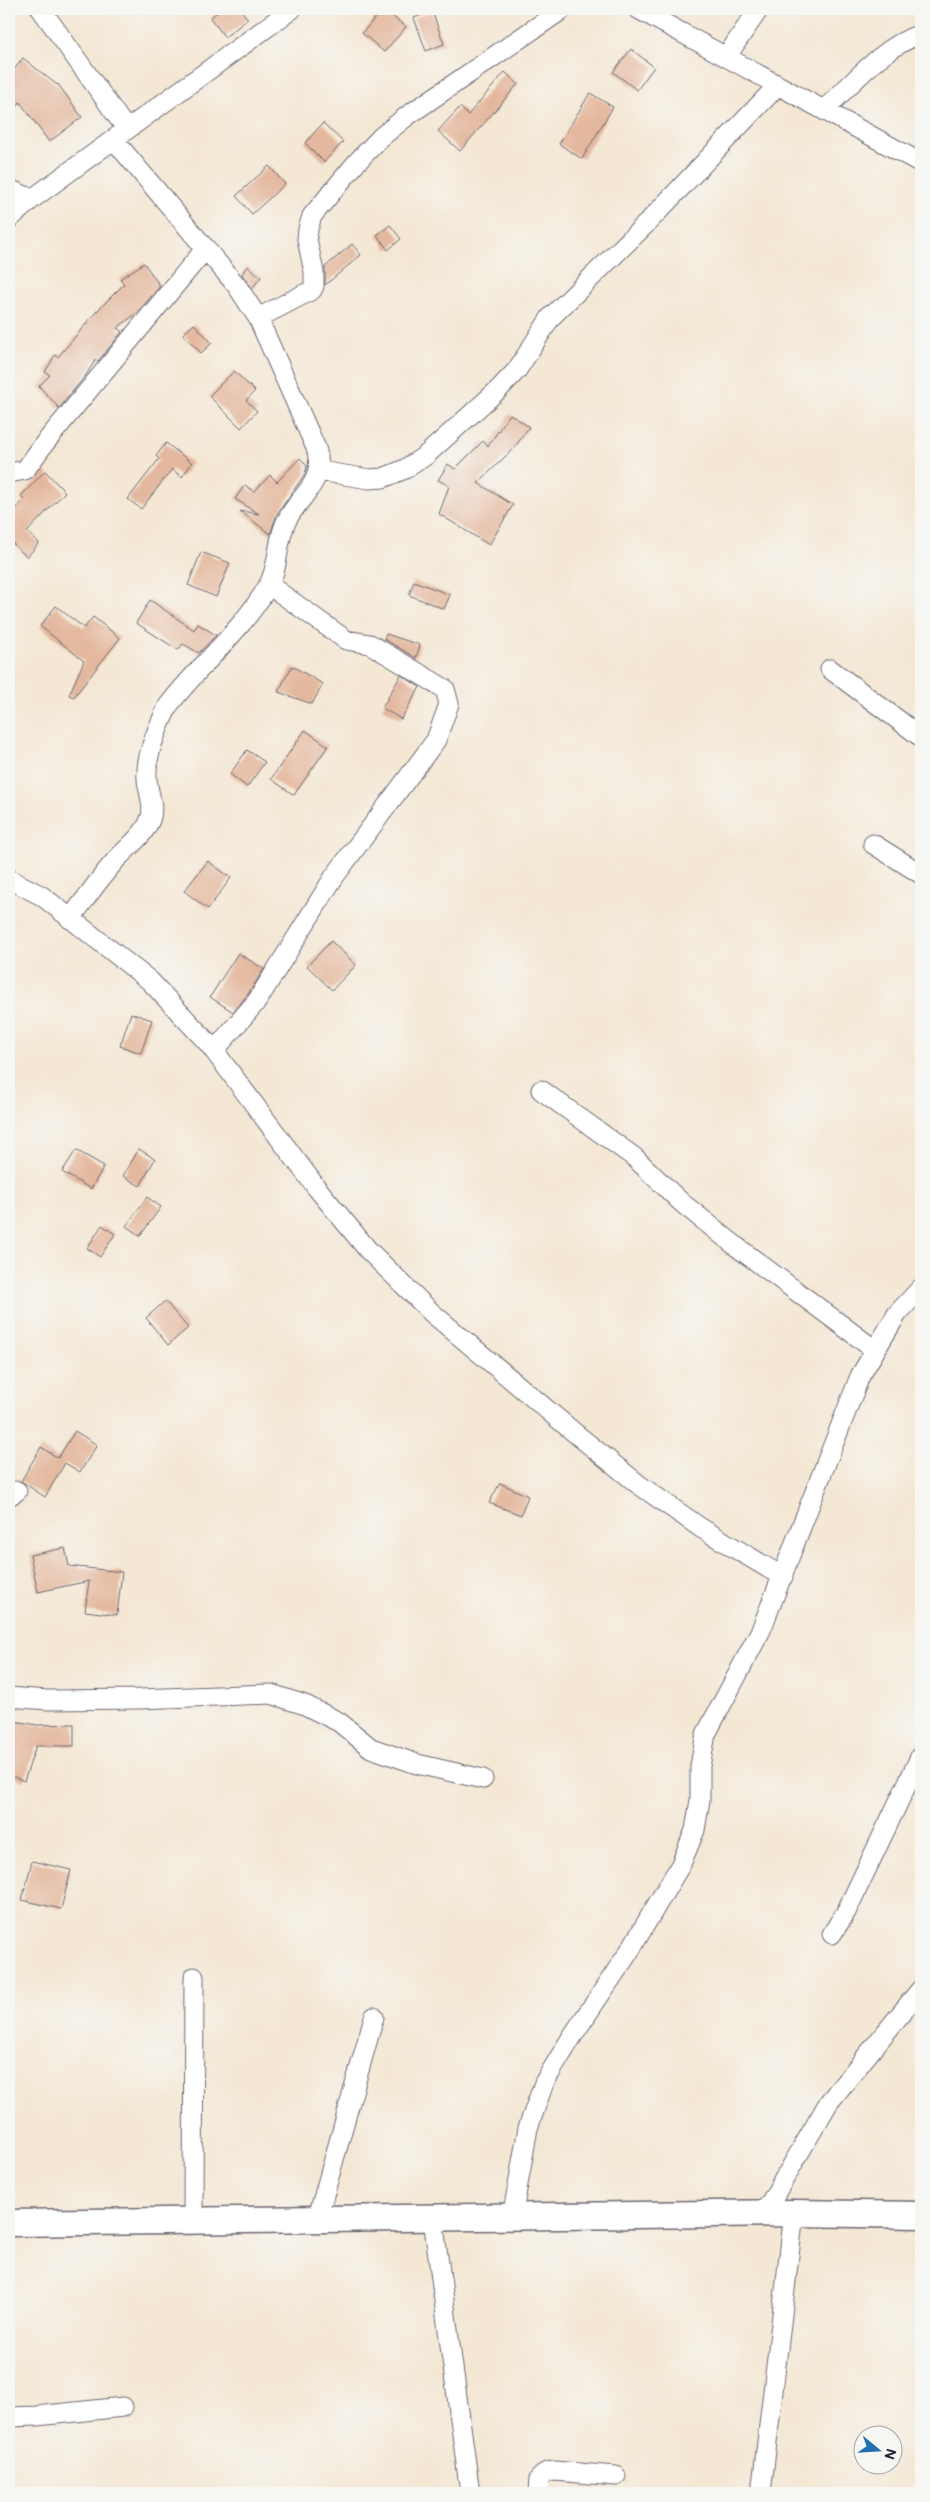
<svg xmlns="http://www.w3.org/2000/svg" width="930" height="2502" font-family="'Balsamiq Sans',sans-serif">
	<style>
		.building { fill: #e4b89e }
		.lines { fill: none; stroke-linecap: round; stroke-linejoin: round }
		.street-casing { stroke: #6c6771; stroke-width: 21 }
		.secondary-casing { stroke: #6c6771; stroke-width: 29 }
		.street { stroke: #fff; stroke-width: 19 }
		.secondary { stroke: #fff; stroke-width: 26 }
	</style>
	<rect width="100%" height="100%" fill="#f6f6f2"/>
	<filter id="ink" filterUnits="userSpaceOnUse"><feTurbulence type="fractalNoise" baseFrequency=".02" numOctaves="2"/><feDisplacementMap in="SourceGraphic" scale="10" xChannelSelector="R" yChannelSelector="G"/><feConvolveMatrix kernelMatrix="1 2 1 2 8 2 1 2 1" color-interpolation-filters="sRGB"/></filter>
	<filter id="wash" filterUnits="userSpaceOnUse"><feTurbulence type="fractalNoise" baseFrequency=".0096" numOctaves="4" result="noise"/><feDisplacementMap in="SourceGraphic" scale="20" xChannelSelector="R" yChannelSelector="G"/><feGaussianBlur stdDeviation="1.12" result="paint"/><feColorMatrix in="noise" values="0 0 0 0 0 0 0 0 0 0 0 0 0 0 0 0 0 1.4 0 .05"/><feComposite in="paint" operator="in"/></filter>
	<g filter="url(#wash)">
		<rect width="100%" height="100%" fill="#f4e7d4"/>
		<g id="blocks">
			<path class="building" d="M221 9H240L248 19 225 37 210 18Z
				M383 9 406 27 384 52 362 33Z
				M432 11 444 44 426 51 414 18Z
				M631 49 654 67 637 90 613 72Z
				M23 58 57 85 58 84 82 117 49 142 20 102 9 117V76Z
				M505 72 518 84 460 151 438 131 460 107 468 115Z
				M590 93 613 107 582 159 559 144Z
				M323 123 343 142 324 162 305 143Z
				M269 166 285 184 252 214 236 196Z
				M390 225 401 239 388 250 377 235Z
				M352 244 361 255 325 285V267Z
				M144 263 160 286 137 313 117 328 122 332 98 361 96 359 86 375 59 408 39 386 50 375 45 372 55 355 58 357 97 311 124 284 120 279Z
				M247 266 261 277 252 289 242 274Z
				M194 324 212 343 201 353 183 334Z
				M234 371 255 391 246 400 257 411 241 428 209 396Z
				M510 414 529 427 515 447 478 483 513 505 489 545 439 514 449 486 438 480 448 464 455 469 483 441 488 446Z
				M166 443 192 463 182 477 172 469 141 509 128 499 159 459 156 456Z
				M300 458 307 466 305 474 277 514 270 534 240 511 259 514 235 499 245 485 254 492 270 475 277 482Z
				M45 471 65 492 27 532 39 543 27 557 9 540V516L24 500 21 496Z
				M201 552 230 563 216 597 188 585Z
				M414 581 450 595 444 609 409 595Z
				M150 600 194 630 198 624 216 635 199 653 183 644 178 650 136 623Z
				M56 606 84 628 93 617 120 638 74 697 69 695 84 661 40 626Z
				M386 634 420 645 416 658 384 639Z
				M292 666 323 684 312 704 278 692Z
				M401 675 420 687 401 719 382 708Z
				M305 730 328 746 294 795 271 779Z
				M247 750 265 762 247 787 230 774Z
				M208 861 231 878 208 909 184 891Z
				M331 941 356 965 332 990 307 966Z
				M238 953 264 969 248 994 233 1012 210 997Z
				M131 1013 152 1020 141 1053 120 1046Z
				M139 1149 155 1159 140 1186 123 1176Z
				M76 1150 104 1166 91 1189 62 1172Z
				M147 1197 161 1207 140 1236 126 1226Z
				M102 1225 115 1234 100 1257 87 1248Z
				M165 1301 188 1328 168 1345 146 1318Z
				M75 1431 97 1445 80 1472 65 1463 45 1497 21 1481 41 1447 58 1458Z
				M500 1483 528 1496 521 1515 489 1503Z
				M65 1548 69 1566 122 1572 117 1615 85 1611 89 1581 38 1592 30 1555Z
				M9 1720 37 1725 74 1724V1746H36L24 1781 9 1775V1753L14 1737H9Z
				M32 1861 71 1870 61 1909 22 1900Z"/>
		</g>
	</g>
	<g filter="url(#ink)">
		<use href="#blocks" fill-opacity="0" stroke="#6c6771" stroke-width="1"/>
		<g class="lines">
			<defs>
				<path id="street" d="M41 9 127 130
					M638 9 921 163
					M726 57 759 9
					M824 110C853 83 883 46 921 34
					M9 189 32 199
					M9 219 32 199 292 9
					M258 318 312 290 314 286V272L307 239 308 229 312 216 357 162 381 137 407 116 563 9
					M320 471 369 479 383 478 405 469 425 456 499 389 517 370 551 317 648 222 778 85
					M9 473 25 470 44 444 206 248
					M830 669 921 737
					M873 844 921 874
					M9 879 42 896 150 981 209 1044 316 1187 368 1250 432 1313 576 1434 638 1484 701 1528 783 1577
					M70 919C85 900 99 879 115 861 127 847 145 836 151 817 154 803 148 792 147 779 145 755 158 728 168 706 199 665 242 631 268 586 280 566 276 540 287 520 301 493 327 482 316 448L258 318 237 286 114 140
					M214 1051 257 1001 334 877 436 740 449 704 445 689 370 644 346 640 269 585
					M541 1090 634 1157 682 1203 737 1247 875 1350
					M9 1496 17 1491
					M9 1697 48 1700 140 1699 271 1694 305 1705 339 1722 371 1748 417 1764 483 1779
					M832 1934 846 1912 921 1755
					M763 2215 829 2102 921 1989
					M512 2218 528 2128 544 2083 573 2035 629 1952 681 1864 695 1830 700 1800V1766L706 1734 761 1630 860 1376 897 1314 921 1288
					M193 2219 194 1977
					M433 2219 470 2493
					M317 2220 374 2017
					M9 2417 37 2416 123 2407
					M538 2493 539 2479 547 2472 555 2471 616 2476
					M761 2493 794 2213"/>
				<path id="secondary" d="M9 2223 794 2213 921 2215"/>
			</defs>
			<use href="#street" class="street-casing"/>
			<use href="#secondary" class="secondary-casing"/>
			<use href="#street" class="street"/>
			<use href="#secondary" class="secondary"/>
		</g>
	</g>
	<rect width="930" height="2502" fill="none" stroke="#f6f6f2" stroke-width="30"/>
	<g transform="translate(878 2450) rotate(108)"><circle r="24" fill="#f6f6f2" stroke="#a1a1a9"/>
	<path d="M0-4L9 19L0 12L-9 19Z" fill="#1f6fb2"/>
	<text y="-8" font-size="14" font-weight="bold" text-anchor="middle" fill="#22223b">N</text>
	</g>
</svg>
